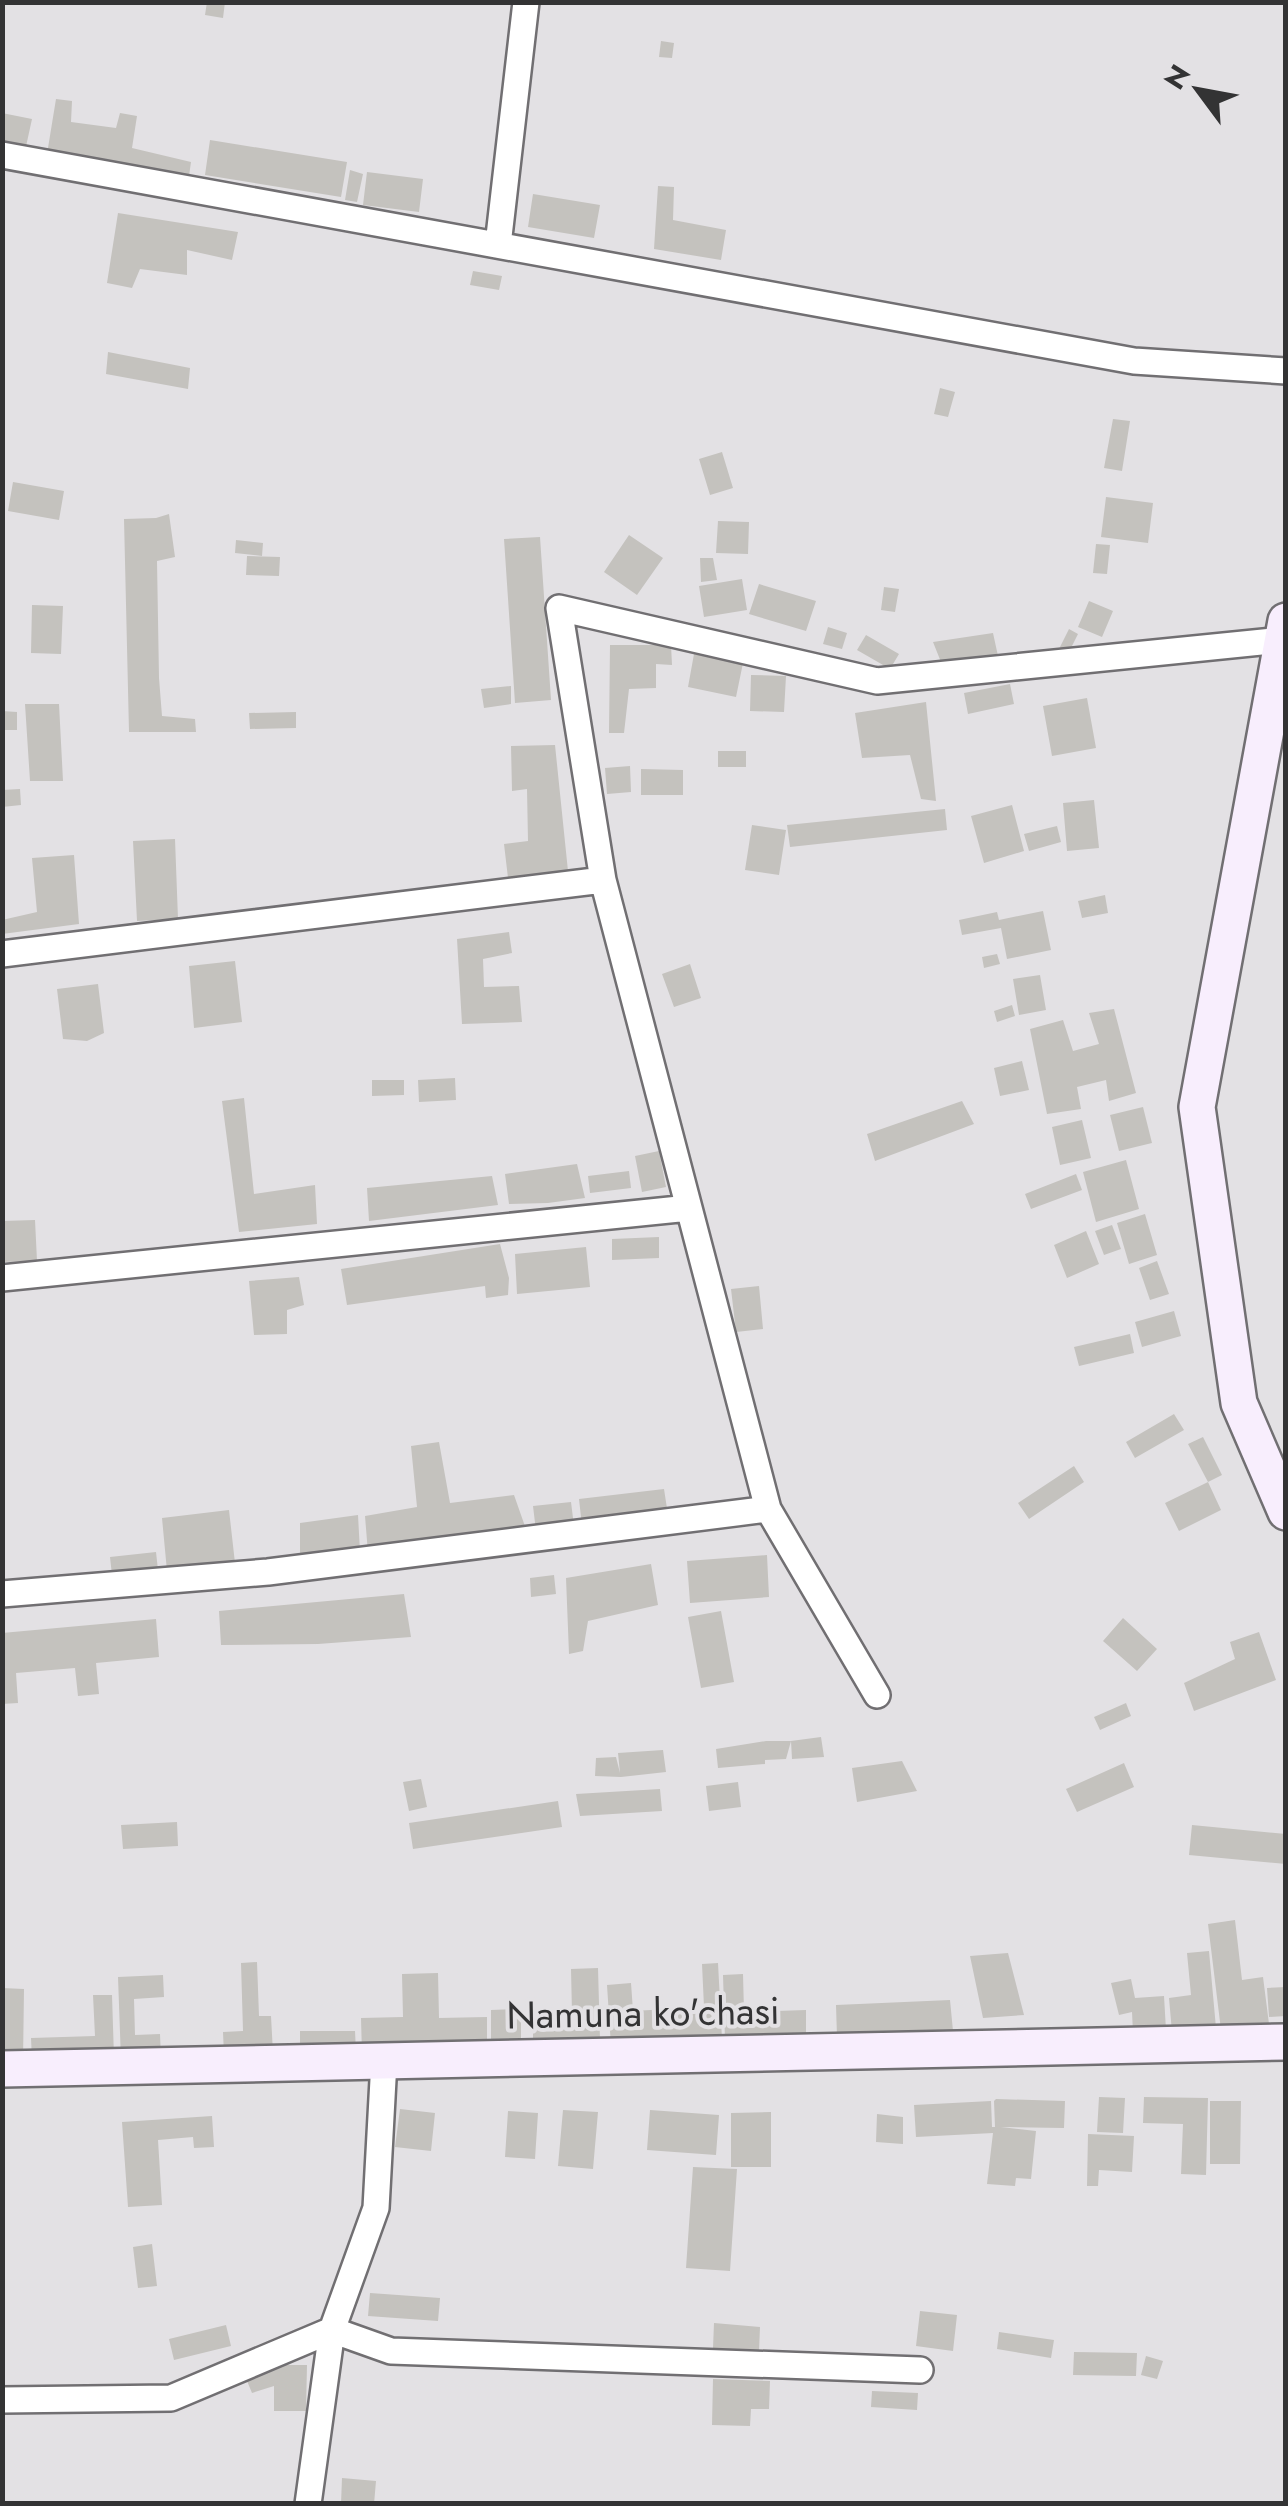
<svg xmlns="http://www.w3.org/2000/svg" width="1288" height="2506" font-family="Jost,sans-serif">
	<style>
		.building { fill: #c4c2be }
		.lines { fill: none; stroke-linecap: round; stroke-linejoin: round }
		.street-casing { stroke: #716f72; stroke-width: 30 }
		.secondary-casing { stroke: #716f72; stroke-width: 40 }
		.street { stroke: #fff; stroke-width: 25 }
		.secondary { stroke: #f8eefd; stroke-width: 35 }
		.labels { text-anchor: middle; stroke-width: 8; stroke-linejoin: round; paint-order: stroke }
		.street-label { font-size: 38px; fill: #333334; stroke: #e3e1e4 }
	</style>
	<rect width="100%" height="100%" fill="#e3e1e4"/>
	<path class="building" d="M207 2H225L223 18 205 15Z
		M661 41 674 43 672 58 659 57Z
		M56 99 72 101 71 122 116 128 120 113 137 116 132 148 191 162 189 176 47 154Z
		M2 113 32 119 25 151 2 146Z
		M210 140 347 162 341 197 205 175Z
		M350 170 363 174 357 202 345 200Z
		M367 172 423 179 419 212 363 205Z
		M658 186 674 187 673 220 726 230 721 260 654 249Z
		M533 194 600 205 594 238 528 227Z
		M118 213 238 232 232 260 187 250V275L140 269 132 288 107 283Z
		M473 271 502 276 499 290 470 285Z
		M108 352 190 368 188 389 106 374Z
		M940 388 955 392 948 417 934 414Z
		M1113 419 1130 421 1122 471 1104 468Z
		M722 452 733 488 710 495 699 459Z
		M13 482 64 491 59 520 8 511Z
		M1106 497 1153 503 1148 543 1101 537Z
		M169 514 175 557 157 561 159 678 162 716 195 719 196 732H129L124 519 156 518Z
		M718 521 749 522 748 554 716 553Z
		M629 535 663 558 637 595 604 572Z
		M540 537 551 700 515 703 504 539Z
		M236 540 263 543 262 556 235 553Z
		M1096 544 1110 545 1107 574 1093 573Z
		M247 556 280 557 279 576 246 575Z
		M700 558H713L717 580 701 582Z
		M742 579 747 610 704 617 699 586Z
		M759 584 816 601 806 631 749 614Z
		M884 587 899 589 895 612 881 610Z
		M1089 601 1113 611 1102 637 1078 627Z
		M32 605 63 606 61 654 31 653Z
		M828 627 847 633 842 649 823 644Z
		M1069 629 1078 634 1068 654 1059 649Z
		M993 633 998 656 941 662 933 642Z
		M866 635 899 654 890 669 857 650Z
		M610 645H671L672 665 656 664V688L629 689 624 733H609Z
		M694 654 743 663 736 697 688 687Z
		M751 675 786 676 784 712 750 711Z
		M1010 684 1014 704 968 714 964 693Z
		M511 686V704L484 708 481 689Z
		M1087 698 1096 748 1052 756 1043 706Z
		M926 702 936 801 921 799 910 755 862 758 855 713Z
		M25 704H59L63 781H30Z
		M2 711 17 712V730H2Z
		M296 712V728L250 729 249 713Z
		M555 745 568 871 508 878 504 844 528 841 527 789 512 791 511 746Z
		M718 751H746V767H718Z
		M630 766 631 792 607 794 605 768Z
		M641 769 683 770V795H641Z
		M20 789 21 805 2 807V790Z
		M1094 800 1099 848 1067 851 1063 803Z
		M1012 805 1024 851 984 863 971 816Z
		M945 809 947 830 790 847 787 825Z
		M752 825 786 830 779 875 745 870Z
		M1057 826 1061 842 1029 851 1024 834Z
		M175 839 178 919 137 921 133 841Z
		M74 855 79 924 2 934V920L37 912 32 858Z
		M1105 895 1108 913 1082 918 1078 901Z
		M1043 911 1051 950 1007 959 1001 928 962 935 959 920 997 912 999 920Z
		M509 932 512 953 483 959 484 987 519 986 522 1022 462 1024 457 939Z
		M997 954 1000 964 984 968 982 957Z
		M235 961 242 1022 194 1028 189 966Z
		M690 964 701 998 674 1007 662 974Z
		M1040 975 1046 1010 1019 1015 1013 979Z
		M98 984 104 1033 87 1041 63 1039 57 989Z
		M1012 1005 1015 1016 997 1022 994 1011Z
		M1114 1009 1136 1093 1109 1101 1106 1080 1077 1087 1081 1109 1047 1114 1030 1029 1063 1020 1073 1051 1099 1044 1089 1013Z
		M1022 1061 1029 1090 1000 1096 994 1068Z
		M455 1078 456 1100 419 1102 418 1080Z
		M372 1080H404V1095L372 1096Z
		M244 1098 254 1194 315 1185 317 1224 239 1232 222 1101Z
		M962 1101 974 1124 875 1161 867 1134Z
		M1143 1107 1152 1143 1119 1151 1110 1115Z
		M1082 1120 1091 1158 1060 1165 1052 1127Z
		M659 1151 666 1187 642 1192 635 1156Z
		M1126 1160 1139 1209 1096 1222 1083 1172Z
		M577 1164 585 1198 548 1203 509 1204 505 1174Z
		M629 1171 631 1188 590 1193 588 1176Z
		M1076 1174 1082 1190 1031 1209 1025 1194Z
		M492 1176 498 1205 369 1221 367 1188Z
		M1145 1214 1157 1255 1129 1264 1117 1223Z
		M35 1220 37 1261 2 1262V1221Z
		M1112 1225 1121 1249 1104 1255 1095 1231Z
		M1086 1231 1099 1264 1067 1278 1054 1245Z
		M659 1237V1258L612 1260V1239Z
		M500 1244 509 1278 508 1295 486 1298 485 1286 347 1305 341 1269Z
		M586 1247 590 1287 517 1294 515 1254Z
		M1157 1261 1169 1294 1150 1300 1139 1268Z
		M299 1277 304 1305 287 1310V1334L254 1335 249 1281Z
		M759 1286 763 1329 736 1332 731 1289Z
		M1174 1311 1181 1336 1142 1347 1135 1322Z
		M1130 1334 1134 1353 1079 1366 1074 1347Z
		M1174 1414 1184 1430 1135 1458 1126 1442Z
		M1203 1437 1222 1475 1208 1482 1188 1444Z
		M439 1442 450 1503 514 1495 527 1532 368 1553 365 1516 417 1507 411 1446Z
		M1074 1466 1084 1482 1029 1519 1018 1503Z
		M1208 1482 1221 1510 1179 1531 1165 1503Z
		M664 1489 668 1515 582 1526 579 1499Z
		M571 1502 574 1526 536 1531 533 1506Z
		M229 1510 235 1563 167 1571 162 1518Z
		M358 1515 360 1552 300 1557V1523Z
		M156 1552 158 1570 112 1575 110 1557Z
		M767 1555 769 1597 690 1603 687 1561Z
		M651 1564 658 1605 588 1621 583 1651 569 1654 566 1578Z
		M554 1575 556 1594 531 1597 530 1578Z
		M404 1594 411 1637 318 1644 221 1645 219 1611Z
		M721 1611 734 1682 701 1688 688 1617Z
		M1123 1618 1157 1649 1137 1671 1103 1641Z
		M156 1619 159 1657 96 1663 99 1694 78 1696 75 1668 16 1673 18 1703 2 1704V1633Z
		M1259 1632 1276 1680 1194 1711 1184 1683 1235 1659 1230 1642Z
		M1126 1703 1131 1716 1100 1730 1094 1717Z
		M821 1737 824 1757 792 1759 791 1741Z
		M766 1741H791L786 1759 765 1760V1764L718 1768 716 1749Z
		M663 1750 666 1772 621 1777 595 1776 596 1758 616 1757 620 1773 618 1753Z
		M902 1761 917 1791 857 1802 852 1768Z
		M1124 1763 1134 1787 1077 1812 1066 1789Z
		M421 1779 427 1807 409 1811 403 1782Z
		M738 1782 741 1807 709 1811 706 1786Z
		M660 1789 662 1811 580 1816 576 1794Z
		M558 1801 562 1827 413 1849 409 1823Z
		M177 1822 178 1846 123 1849 121 1825Z
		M1192 1825 1286 1834V1864L1189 1855Z
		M1235 1920 1242 1980 1263 1977 1269 2024 1221 2030 1208 1924Z
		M1209 1951 1216 2028 1172 2032 1169 1998 1191 1995 1187 1953Z
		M1008 1953 1024 2015 983 2018 970 1956Z
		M257 1962 259 2016H271L273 2053 224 2055 223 2032 243 2031 241 1963Z
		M718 1963 722 2039 611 2046 607 1985 631 1983 633 2011 704 2007 702 1964Z
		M598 1968 600 2040 533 2042V2014L572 2013 571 1969Z
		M438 1973 439 2018 487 2017V2050L362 2054 361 2018 403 2017 402 1974Z
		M743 1974 744 2012 806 2010V2036L725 2040 723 1975Z
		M163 1975 164 1997 134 1999 135 2035 160 2034 161 2059 121 2060 118 1977Z
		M1131 1979 1135 1998 1164 1996 1166 2030 1133 2033 1132 2012 1119 2015 1111 1983Z
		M1286 1987V2016L1269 2017 1267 1988Z
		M2 1988 24 1989 23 2062 2 2061Z
		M93 1995H112L114 2057 32 2060 31 2038 95 2036Z
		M950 2000 953 2031 837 2037 836 2005Z
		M521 2009V2048H491V2010Z
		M300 2031H355L356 2052H300Z
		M1099 2097 1125 2098 1123 2133 1097 2132Z
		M1144 2097 1208 2098 1206 2175 1181 2174 1183 2124 1143 2123Z
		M996 2099 1065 2101 1064 2128 1001 2127 1036 2131 1031 2179 1016 2178 1015 2186 987 2184 993 2133 916 2137 914 2105 991 2101 992 2127H995L994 2101Z
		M1210 2101H1241L1240 2164H1210Z
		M400 2109 435 2113 431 2151 395 2147Z
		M563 2110 598 2112 593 2169 558 2166Z
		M650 2110 719 2115 716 2155 647 2150Z
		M508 2111 538 2113 535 2159 505 2157Z
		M771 2112V2167H731V2113Z
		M877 2114 903 2117V2144L876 2142Z
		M212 2116 214 2147 194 2148 193 2137 158 2140 162 2205 128 2207 122 2122Z
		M1088 2134 1134 2136 1132 2172 1099 2170 1098 2186H1087Z
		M693 2167 737 2169 730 2271 686 2268Z
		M152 2244 157 2286 138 2288 133 2247Z
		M370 2293 440 2298 438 2321 368 2316Z
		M920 2311 957 2315 953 2351 916 2346Z
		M714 2323 760 2327 759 2351 713 2348Z
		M226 2325 231 2346 174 2360 169 2339Z
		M999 2332 1054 2340 1051 2358 997 2349Z
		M1074 2352 1137 2353 1136 2376 1073 2375Z
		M1146 2356 1163 2361 1157 2379 1141 2375Z
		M274 2365H307L306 2411H274V2386L252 2393 245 2376Z
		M713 2379 770 2381 769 2409H751L750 2426 712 2425Z
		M872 2391 918 2393 917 2410 871 2407Z
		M342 2478 376 2481 374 2504H341Z"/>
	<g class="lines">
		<defs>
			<path id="street" d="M2 155 1134 361 1286 371
				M498 245 526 2
				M2 954 603 880
				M2 1278 689 1208
				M2 1594 268 1572 768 1509
				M877 1695 768 1509 603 880 559 608 877 681 1282 640
				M2 2400 171 2398 332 2330 376 2208 384 2061
				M308 2504 332 2330 391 2351 920 2370"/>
			<path id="secondary" d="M1286 621 1197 1107 1239 1403 1286 1512
				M2 2069 1286 2042"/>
		</defs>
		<use href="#street" class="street-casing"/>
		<use href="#secondary" class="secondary-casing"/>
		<use href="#street" class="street"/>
		<use href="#secondary" class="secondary"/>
	</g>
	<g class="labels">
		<g class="street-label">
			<text transform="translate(643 2013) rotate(-1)" y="13">Namuna ko'chasi</text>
		</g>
	</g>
	<rect width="1288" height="2506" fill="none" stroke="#333334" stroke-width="10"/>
	<g transform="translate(1198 90) rotate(302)" stroke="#e3e1e4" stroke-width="8" paint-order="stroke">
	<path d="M0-8L18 38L0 25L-18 38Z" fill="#333334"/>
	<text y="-15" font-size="28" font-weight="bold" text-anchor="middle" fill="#333334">N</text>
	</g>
</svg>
